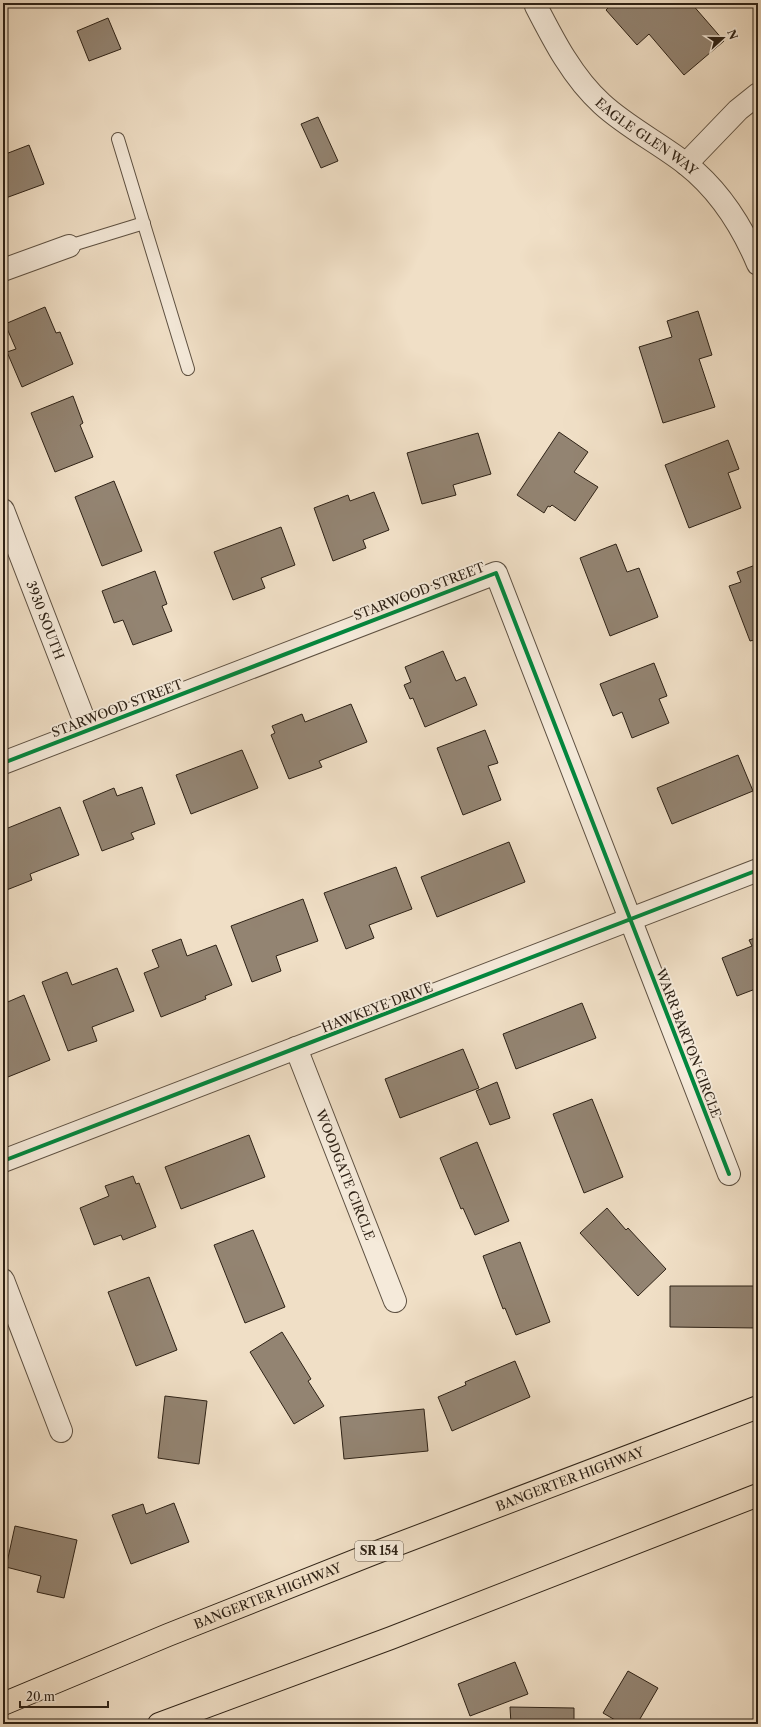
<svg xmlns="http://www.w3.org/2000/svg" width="761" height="1727" font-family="'Libre Caslon Text',serif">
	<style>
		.building { fill: #938472; stroke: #2e2216 }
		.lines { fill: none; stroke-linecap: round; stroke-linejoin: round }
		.lane-casing { stroke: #5e5142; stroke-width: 14 }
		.street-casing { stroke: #5e5142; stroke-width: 24 }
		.highway-casing { stroke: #2e2216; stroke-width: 24 }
		.lane { stroke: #f5eada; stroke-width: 12 }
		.street { stroke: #f5eada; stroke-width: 22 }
		.highway { stroke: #f0dfc6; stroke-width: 22 }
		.cycleway-casing { stroke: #f5eada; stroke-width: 6 }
		.cycleway { stroke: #00873e; stroke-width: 4 }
		.labels { text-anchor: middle; stroke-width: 4; stroke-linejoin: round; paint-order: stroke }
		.shield { fill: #f5eada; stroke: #6a5e51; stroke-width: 1 }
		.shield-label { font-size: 12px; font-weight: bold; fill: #2e2216 }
		.street-label { font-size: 13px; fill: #2e2216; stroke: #f5eada }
	</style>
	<rect width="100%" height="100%" fill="#f0dfc6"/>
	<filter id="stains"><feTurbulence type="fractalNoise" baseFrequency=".005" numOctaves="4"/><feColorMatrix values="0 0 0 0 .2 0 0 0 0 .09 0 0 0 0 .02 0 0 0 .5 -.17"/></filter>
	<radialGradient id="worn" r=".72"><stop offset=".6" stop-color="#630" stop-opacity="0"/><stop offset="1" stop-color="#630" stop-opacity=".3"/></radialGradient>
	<path class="building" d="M613 3H691L724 41 684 75 649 34 637 45 606 10Z
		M108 18 121 49 89 61 77 31Z
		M318 117 338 161 321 168 301 124Z
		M29 145 44 184 3 199V155Z
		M45 307 56 333 60 332 73 364 22 387 7 352 16 349 5 324Z
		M698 311 712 355 699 359 715 407 663 423 639 347 672 337 667 321Z
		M73 396 83 423 80 425 93 457 55 472 31 413Z
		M559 432 588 452 574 472 598 487 575 521 552 505 550 507 548 506 544 513 517 495Z
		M478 433 491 474 453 485 456 495 422 504 407 453Z
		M728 440 739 469 728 473 741 508 689 528 665 465Z
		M114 481 142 551 102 566 75 497Z
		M374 492 389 530 363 540 366 548 333 561 314 508 348 495 350 501Z
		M281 527 295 565 261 578 265 588 233 600 214 552Z
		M616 544 627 572 639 568 658 617 610 636 580 558Z
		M758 564V639L750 641 729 586 741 582 737 572Z
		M155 571 167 604 162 606 172 631 133 645 123 620 114 623 102 591Z
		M443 651 456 681 465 677 477 705 425 727 413 698 410 699 404 685 411 682 405 667Z
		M654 663 667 696 659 699 669 723 632 738 622 712 613 716 600 684Z
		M351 704 367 742 319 761 322 767 289 779 271 735 275 733 272 726 302 714 305 722Z
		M485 730 498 763 488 766 501 800 463 815 437 748Z
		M242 750 258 788 191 814 176 775Z
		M738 755 753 791 672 824 657 788Z
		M142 787 155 824 131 833 134 839 102 851 83 801 114 788 117 796Z
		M60 807 79 855 30 874 32 880 4 891 3 830Z
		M509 842 525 882 437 917 421 877Z
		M396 867 412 909 369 925 374 938 346 949 324 893Z
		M303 899 318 941 276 956 281 971 252 982 231 926Z
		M758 937V988L737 996 722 958 752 946 749 940Z
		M181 939 187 956 216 945 232 985 205 996 206 999 161 1017 144 973 159 967 152 950Z
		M117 968 134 1011 92 1027 97 1041 68 1051 42 982 67 972 72 985Z
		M24 995 50 1060 3 1079V1032L5 1031 3 1027V1004Z
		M582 1003 596 1038 516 1069 503 1034Z
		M463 1049 479 1088 400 1118 385 1079Z
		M497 1082 510 1118 490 1125 476 1091Z
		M592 1099 623 1177 584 1193 553 1114Z
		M249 1135 265 1177 181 1209 165 1167Z
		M477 1142 509 1221 475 1235 463 1208 461 1209 440 1158Z
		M133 1176 136 1184 139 1183 156 1227 123 1240 121 1235 94 1245 80 1208 109 1196 105 1186Z
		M607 1208 626 1230 628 1228 666 1269 638 1296 580 1233Z
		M253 1230 285 1307 245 1323 214 1245Z
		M520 1242 550 1322 516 1335 505 1308 503 1309 483 1256Z
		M149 1277 177 1350 136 1366 108 1292Z
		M670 1286H758V1328L670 1327Z
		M282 1332 311 1379 308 1381 324 1406 294 1424 250 1352Z
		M515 1361 530 1397 452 1431 438 1397 466 1385 465 1382Z
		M165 1396 207 1401 199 1464 158 1458Z
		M424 1409 428 1451 344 1459 340 1417Z
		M174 1503 189 1542 131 1564 112 1515 143 1504 146 1514Z
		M15 1526 77 1540 64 1598 37 1592 41 1576 6 1567Z
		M515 1662 528 1694 470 1716 458 1684Z
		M628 1671 658 1688 637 1724H622L603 1713Z
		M510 1707 574 1708V1724H511Z"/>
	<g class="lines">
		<defs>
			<path id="lane" d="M118 139 188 369
				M69 246 144 223"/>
			<g id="street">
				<path id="s1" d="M536 6C554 41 573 78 602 104 627 127 659 143 686 164 719 190 742 226 758 264"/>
				<path d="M686 164 738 110 758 94"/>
				<path d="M3 270 69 246"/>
				<path id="s2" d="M3 510 88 730"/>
				<path d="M3 763 496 573 729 1174"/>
				<path id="s3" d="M296 1048 395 1301"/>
				<path d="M3 1161 758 870"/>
				<path d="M3 1280 61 1431"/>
			</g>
			<g id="highway">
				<path id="s4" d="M3 1704 168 1635 372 1554 758 1407"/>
				<path d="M159 1724 391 1638 758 1495"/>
			</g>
		</defs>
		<use href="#lane" class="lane-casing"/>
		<use href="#street" class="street-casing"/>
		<use href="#highway" class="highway-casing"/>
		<use href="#lane" class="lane"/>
		<use href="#street" class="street"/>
		<use href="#highway" class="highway"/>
		<defs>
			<path id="cycleway" d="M3 763 496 573 729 1174
				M3 1161 758 870"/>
		</defs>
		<use href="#cycleway" class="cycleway-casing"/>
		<use href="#cycleway" class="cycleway"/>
	</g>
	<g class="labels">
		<rect class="shield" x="355" y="1541" width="48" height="20" rx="3"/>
		<g class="shield-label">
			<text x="379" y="1555">SR 154</text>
		</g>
		<g class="street-label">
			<text dy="5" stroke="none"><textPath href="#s1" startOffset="174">EAGLE GLEN WAY</textPath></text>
			<text transform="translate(419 591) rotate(-21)" y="5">STARWOOD STREET</text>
			<text dy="5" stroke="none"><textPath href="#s2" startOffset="118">3930 SOUTH</textPath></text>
			<text transform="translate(117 708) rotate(-21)" y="5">STARWOOD STREET</text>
			<text transform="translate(377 1007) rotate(-21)" y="5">HAWKEYE DRIVE</text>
			<text transform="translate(689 1043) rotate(69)" y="5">WARR BARTON CIRCLE</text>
			<text dy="5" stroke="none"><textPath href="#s3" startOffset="136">WOODGATE CIRCLE</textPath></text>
			<text dy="5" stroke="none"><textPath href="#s4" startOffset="610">BANGERTER HIGHWAY</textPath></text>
			<text dy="5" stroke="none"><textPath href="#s4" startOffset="286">BANGERTER HIGHWAY</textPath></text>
		</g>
	</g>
	<rect width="761" height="1727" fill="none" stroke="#f0dfc6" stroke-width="16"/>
	<rect x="4" y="4" width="753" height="1719" fill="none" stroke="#2e2216" stroke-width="2"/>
	<rect x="8" y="8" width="745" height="1711" fill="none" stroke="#2e2216"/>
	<g transform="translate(723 38) rotate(69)" stroke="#f5eada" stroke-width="3" paint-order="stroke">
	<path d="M0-3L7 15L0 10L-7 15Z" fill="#2e2216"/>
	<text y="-6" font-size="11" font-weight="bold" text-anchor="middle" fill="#2e2216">N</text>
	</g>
	<path d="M20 1701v6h88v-6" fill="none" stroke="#2e2216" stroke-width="2"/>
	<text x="26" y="1701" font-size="12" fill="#2e2216" stroke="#f5eada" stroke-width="3" paint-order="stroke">20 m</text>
	<rect width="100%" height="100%" filter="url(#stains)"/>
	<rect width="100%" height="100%" fill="url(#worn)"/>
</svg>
